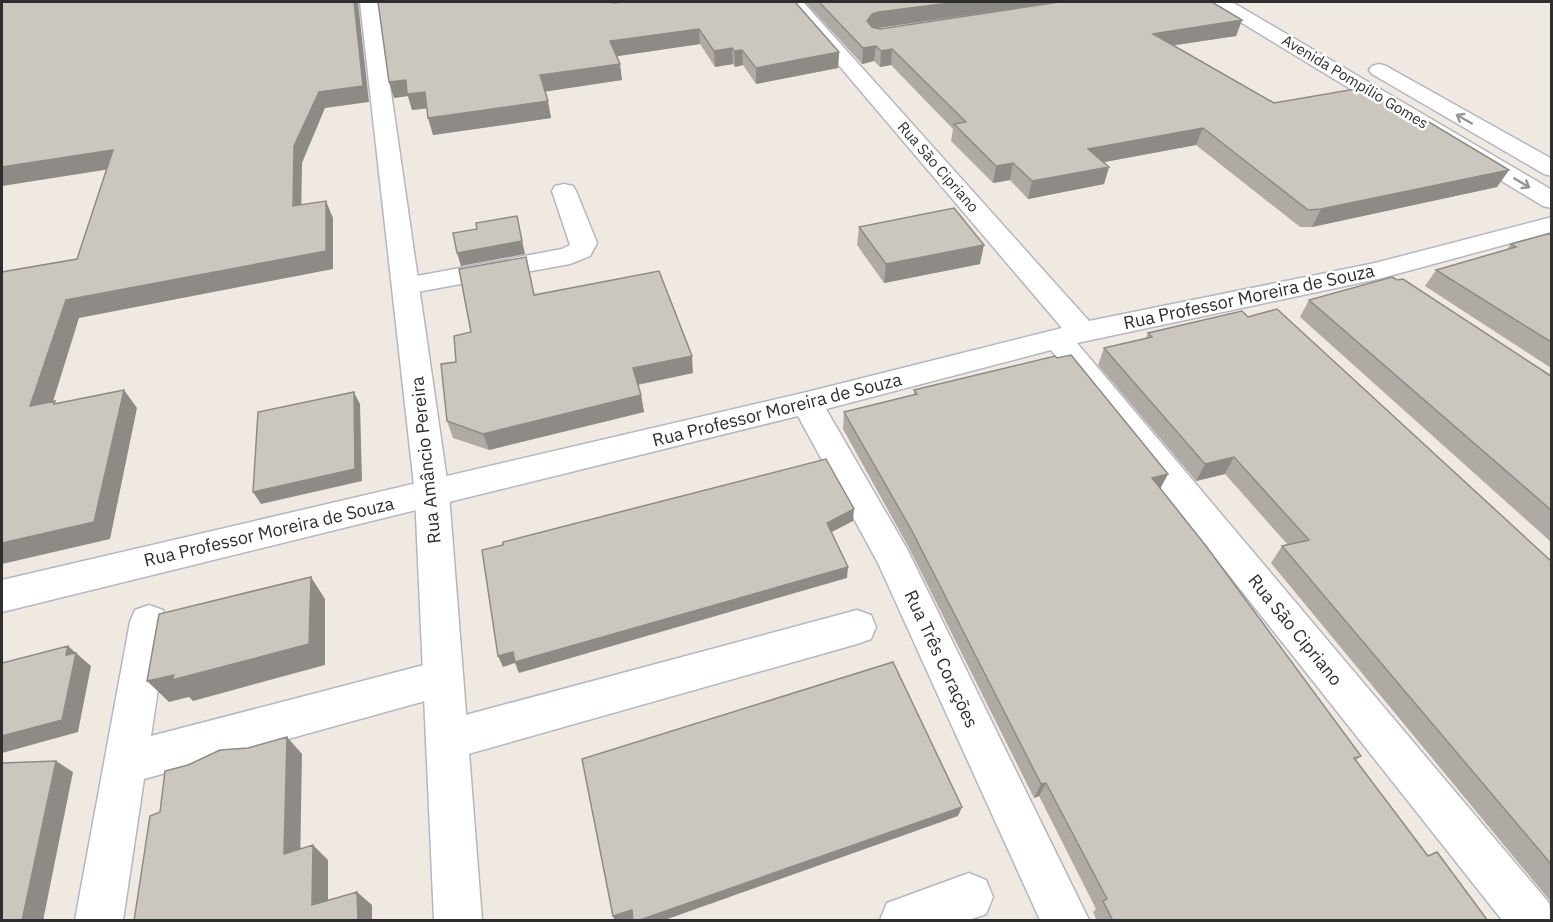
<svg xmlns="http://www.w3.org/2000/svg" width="1553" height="922" font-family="'IBM Plex Sans',sans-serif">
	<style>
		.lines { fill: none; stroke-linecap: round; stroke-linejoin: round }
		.minor-casing { stroke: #b4b7c1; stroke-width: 3 }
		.tertiary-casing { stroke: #b4b7c1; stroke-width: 3 }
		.secondary-casing { stroke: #b4b7c1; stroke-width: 3 }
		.minor { fill: #fff; fill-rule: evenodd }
		.tertiary { fill: #fff; fill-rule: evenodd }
		.secondary { fill: #fff; fill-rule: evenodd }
		.wall { fill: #afaba4 }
		.shaded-wall { fill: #8e8b86 }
		.building { fill: #cbc7bf; stroke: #8e8b86; stroke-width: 1.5 }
		.oneway { stroke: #969696 }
		.labels { text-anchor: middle; stroke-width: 5; stroke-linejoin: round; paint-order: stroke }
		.far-street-label { font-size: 15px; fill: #2e2e2e; stroke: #fff }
		.street-label { font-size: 18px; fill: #2e2e2e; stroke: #fff }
	</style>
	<rect width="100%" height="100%" fill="#efe9e1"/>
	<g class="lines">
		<defs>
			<path id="minor" d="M785 2H803L1089 321 1375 263 1552 217V232L1378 279 1077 343 1549 903 1552 920H1502L1051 350 826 409 907 549 1089 920H1040L878 563 798 416 2 612V580L807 392 1062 328Z
				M564 184 573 186 576 191 597 243 590 256 570 264 406 294 396 292 392 286 396 280 406 278 562 249 570 245 552 191 555 186Z
				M149 605 163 610 168 622 151 736 443 660 457 665 463 678 457 691 443 696 144 779 123 920H75L130 622 135 610Z
				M857 610 871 615 876 627 871 639 857 644 447 760 432 754 426 740 432 726 447 720Z
				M969 873 986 880 993 897 986 914 969 920H880L887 903Z"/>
			<path id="tertiary" d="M360 2H378L449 494 482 920H434L415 494Z"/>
			<path id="secondary" d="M1211 2H1232L1552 190V208L1543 206 1214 6Z
				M1379 64 1386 66 1552 159V176L1544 174 1372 74 1369 70 1372 66Z"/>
		</defs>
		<use href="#minor" class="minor-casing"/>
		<use href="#tertiary" class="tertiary-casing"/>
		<use href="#secondary" class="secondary-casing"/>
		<use href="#minor" class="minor"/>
		<use href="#tertiary" class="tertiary"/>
		<use href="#secondary" class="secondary"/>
	</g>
	<path class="wall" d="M795 2 839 52 838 68 756 84 743 65 735 67 733 64 715 67 700 44 617 56 622 80 545 91 551 118 433 135 427 108 412 110 408 96 394 98 389 82Z
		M805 2H1059L877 28 880 29 1242 20 1236 36 1174 45 1274 103 1414 120 1509 170 1497 187 1312 227H1300L1196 145 1104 162 1109 167 1104 184 1028 199 1010 180 993 183 951 141 953 129 891 65 880 67 874 61 862 64Z
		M859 227 980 264 884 283 857 245Z
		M1551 233V368L1425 286 1436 270 1507 249 1511 244Z
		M535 295 693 373 638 385 641 395 644 412 489 450 453 438 447 421 456 362 471 332Z
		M1309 300 1551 376V542L1300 317Z
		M1248 317 1551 561V906V902L1271 563 1282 546 1288 545 1225 474 1196 481 1098 365 1104 348 1146 338 1148 333Z
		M914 390 1168 474 1160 489 1361 756 1356 760 1428 856 1488 921H1097L1093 912 1096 909 1039 796 1034 798 909 548 843 429 844 412 914 395Z"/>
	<path class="shaded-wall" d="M354 2H358L369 102 325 108 302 163 301 224 293 206 294 146Z
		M957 2H1059L878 28 870 30 867 21 872 14 879 12Z
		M1242 20 1236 36 1149 49 1153 34Z
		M699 29 700 44 612 57 610 41Z
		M876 46 874 61 862 64 863 48Z
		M732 48 733 64 715 67 714 51Z
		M892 49 891 65 880 67 881 51Z
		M742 50 743 65 735 67 734 51Z
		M839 52 838 68 756 84V68Z
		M620 64 622 80 543 92 540 75Z
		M406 80 425 92 430 108 412 110 408 96 394 98 389 82Z
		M548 101 551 118 433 135 428 118Z
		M1203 128 1196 145 1083 166 1088 149Z
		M113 150 123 167 2 186V167Z
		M1013 163 1010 180 993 183 996 166Z
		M1109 167 1104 184 1028 199 1032 181Z
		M1509 170 1497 187 1312 227 1321 209Z
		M326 201 333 218V269L79 318 46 424 30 406 66 300Z
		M517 216 525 254 461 266 457 253Z
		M984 245 980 264 884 283 886 264Z
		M692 356 693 373 635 385 633 368Z
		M124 390 137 408 110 539 2 564V543Z
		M354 392 360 404 362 481 261 504 253 492Z
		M641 395 644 412 489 450 483 434Z
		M1234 457 1225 474 1196 481 1205 464Z
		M1168 474 1159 491 1152 478Z
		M854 509 853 521 826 535 827 523Z
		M848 567 847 578 519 673 515 663 503 667 498 656 513 652Z
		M311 577 325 599V665L193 701 189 697 169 702 147 681Z
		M68 646 91 666 78 732 2 753V736L66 655Z
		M287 737 302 754 300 869 284 854Z
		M56 761 73 772 43 921H22Z
		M1046 783 1039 796 1034 798 1041 784Z
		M962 807 958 816 662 921H637Z
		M313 845 328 860V918L312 905Z
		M357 892 372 905V921H358Z
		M632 910 635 918 627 921H615L613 916Z"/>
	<path class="building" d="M2 2H354L363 86 319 92 294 146 293 206 326 201V251L66 300 30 406 55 401 54 404 124 390 94 522 2 543V272L77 259 113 150 2 167Z
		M378 2H611L613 3 624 2H795L839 52 756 68 742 50 734 51 732 48 714 51 699 29 610 41 620 64 540 75 548 101 428 118 425 92 407 94 406 80 389 82Z
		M819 2H957L879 12 872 14 867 21 872 27 880 29 1059 2H1212L1242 20 1153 34 1274 103 1361 88 1414 120 1424 119 1509 170 1321 209 1308 210 1203 128 1088 149 1109 167 1032 181 1013 163 996 166 954 124 966 122 892 49 881 51 876 46 863 48Z
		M954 208 984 245 886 264 859 227Z
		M517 216 522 241 457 253 453 233 477 229 476 223Z
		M1551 233V342L1436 270 1516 247 1511 244Z
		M526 257 534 295 659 271 692 356 633 368 641 395 483 434 447 421 441 364 456 362 454 336 471 332 459 269Z
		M1392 277 1397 280 1403 279 1551 376V510L1309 300Z
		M1277 309 1551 561V864L1282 546 1309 540 1234 457 1205 464 1104 348 1152 337 1148 333 1242 311 1248 317Z
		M1071 355 1168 474 1152 478 1206 546 1361 756 1354 758 1428 856 1437 852 1488 921H1113L1103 901 1107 899 1046 783 1041 784 912 531 844 412 917 394 914 390 1055 356 1057 358Z
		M354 392 355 469 253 492 258 412Z
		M826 459 854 509 827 523 848 567 515 662 513 652 498 656 482 550 503 545V542Z
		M311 577 309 644 172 680 174 675 147 681 159 614Z
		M68 646 66 655 76 653 62 720 2 736V663Z
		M893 662 962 807 637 921H633L632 910 613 916 582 759Z
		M287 737 284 854 313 845 312 905 357 892 358 921H134L150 816 160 812 165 771 188 765 220 750 248 748Z
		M56 761 22 921H2V763Z"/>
	<defs><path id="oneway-shaft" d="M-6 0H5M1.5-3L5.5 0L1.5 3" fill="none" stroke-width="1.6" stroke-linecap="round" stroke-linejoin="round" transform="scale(1.5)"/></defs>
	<g class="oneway">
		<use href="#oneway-shaft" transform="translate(1464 119) rotate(-150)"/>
		<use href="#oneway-shaft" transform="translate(1522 183) rotate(31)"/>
	</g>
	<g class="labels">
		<g class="far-street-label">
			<text transform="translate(1355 82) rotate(31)" y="5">Avenida Pompílio Gomes</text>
			<text transform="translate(938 167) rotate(49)" y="5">Rua São Cipriano</text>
		</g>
		<g class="street-label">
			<text transform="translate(1249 297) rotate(-12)" y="6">Rua Professor Moreira de Souza</text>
			<text transform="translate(777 410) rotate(-14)" y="6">Rua Professor Moreira de Souza</text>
			<text transform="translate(426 460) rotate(-96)" y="6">Rua Amâncio Pereira</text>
			<text transform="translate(269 532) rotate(-13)" y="6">Rua Professor Moreira de Souza</text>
			<text transform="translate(1295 630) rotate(51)" y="6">Rua São Cipriano</text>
			<text transform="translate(941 659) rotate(65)" y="6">Rua Três Corações</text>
		</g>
	</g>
	<rect width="1553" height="922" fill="none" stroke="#2e2e2e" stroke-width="6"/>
</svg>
